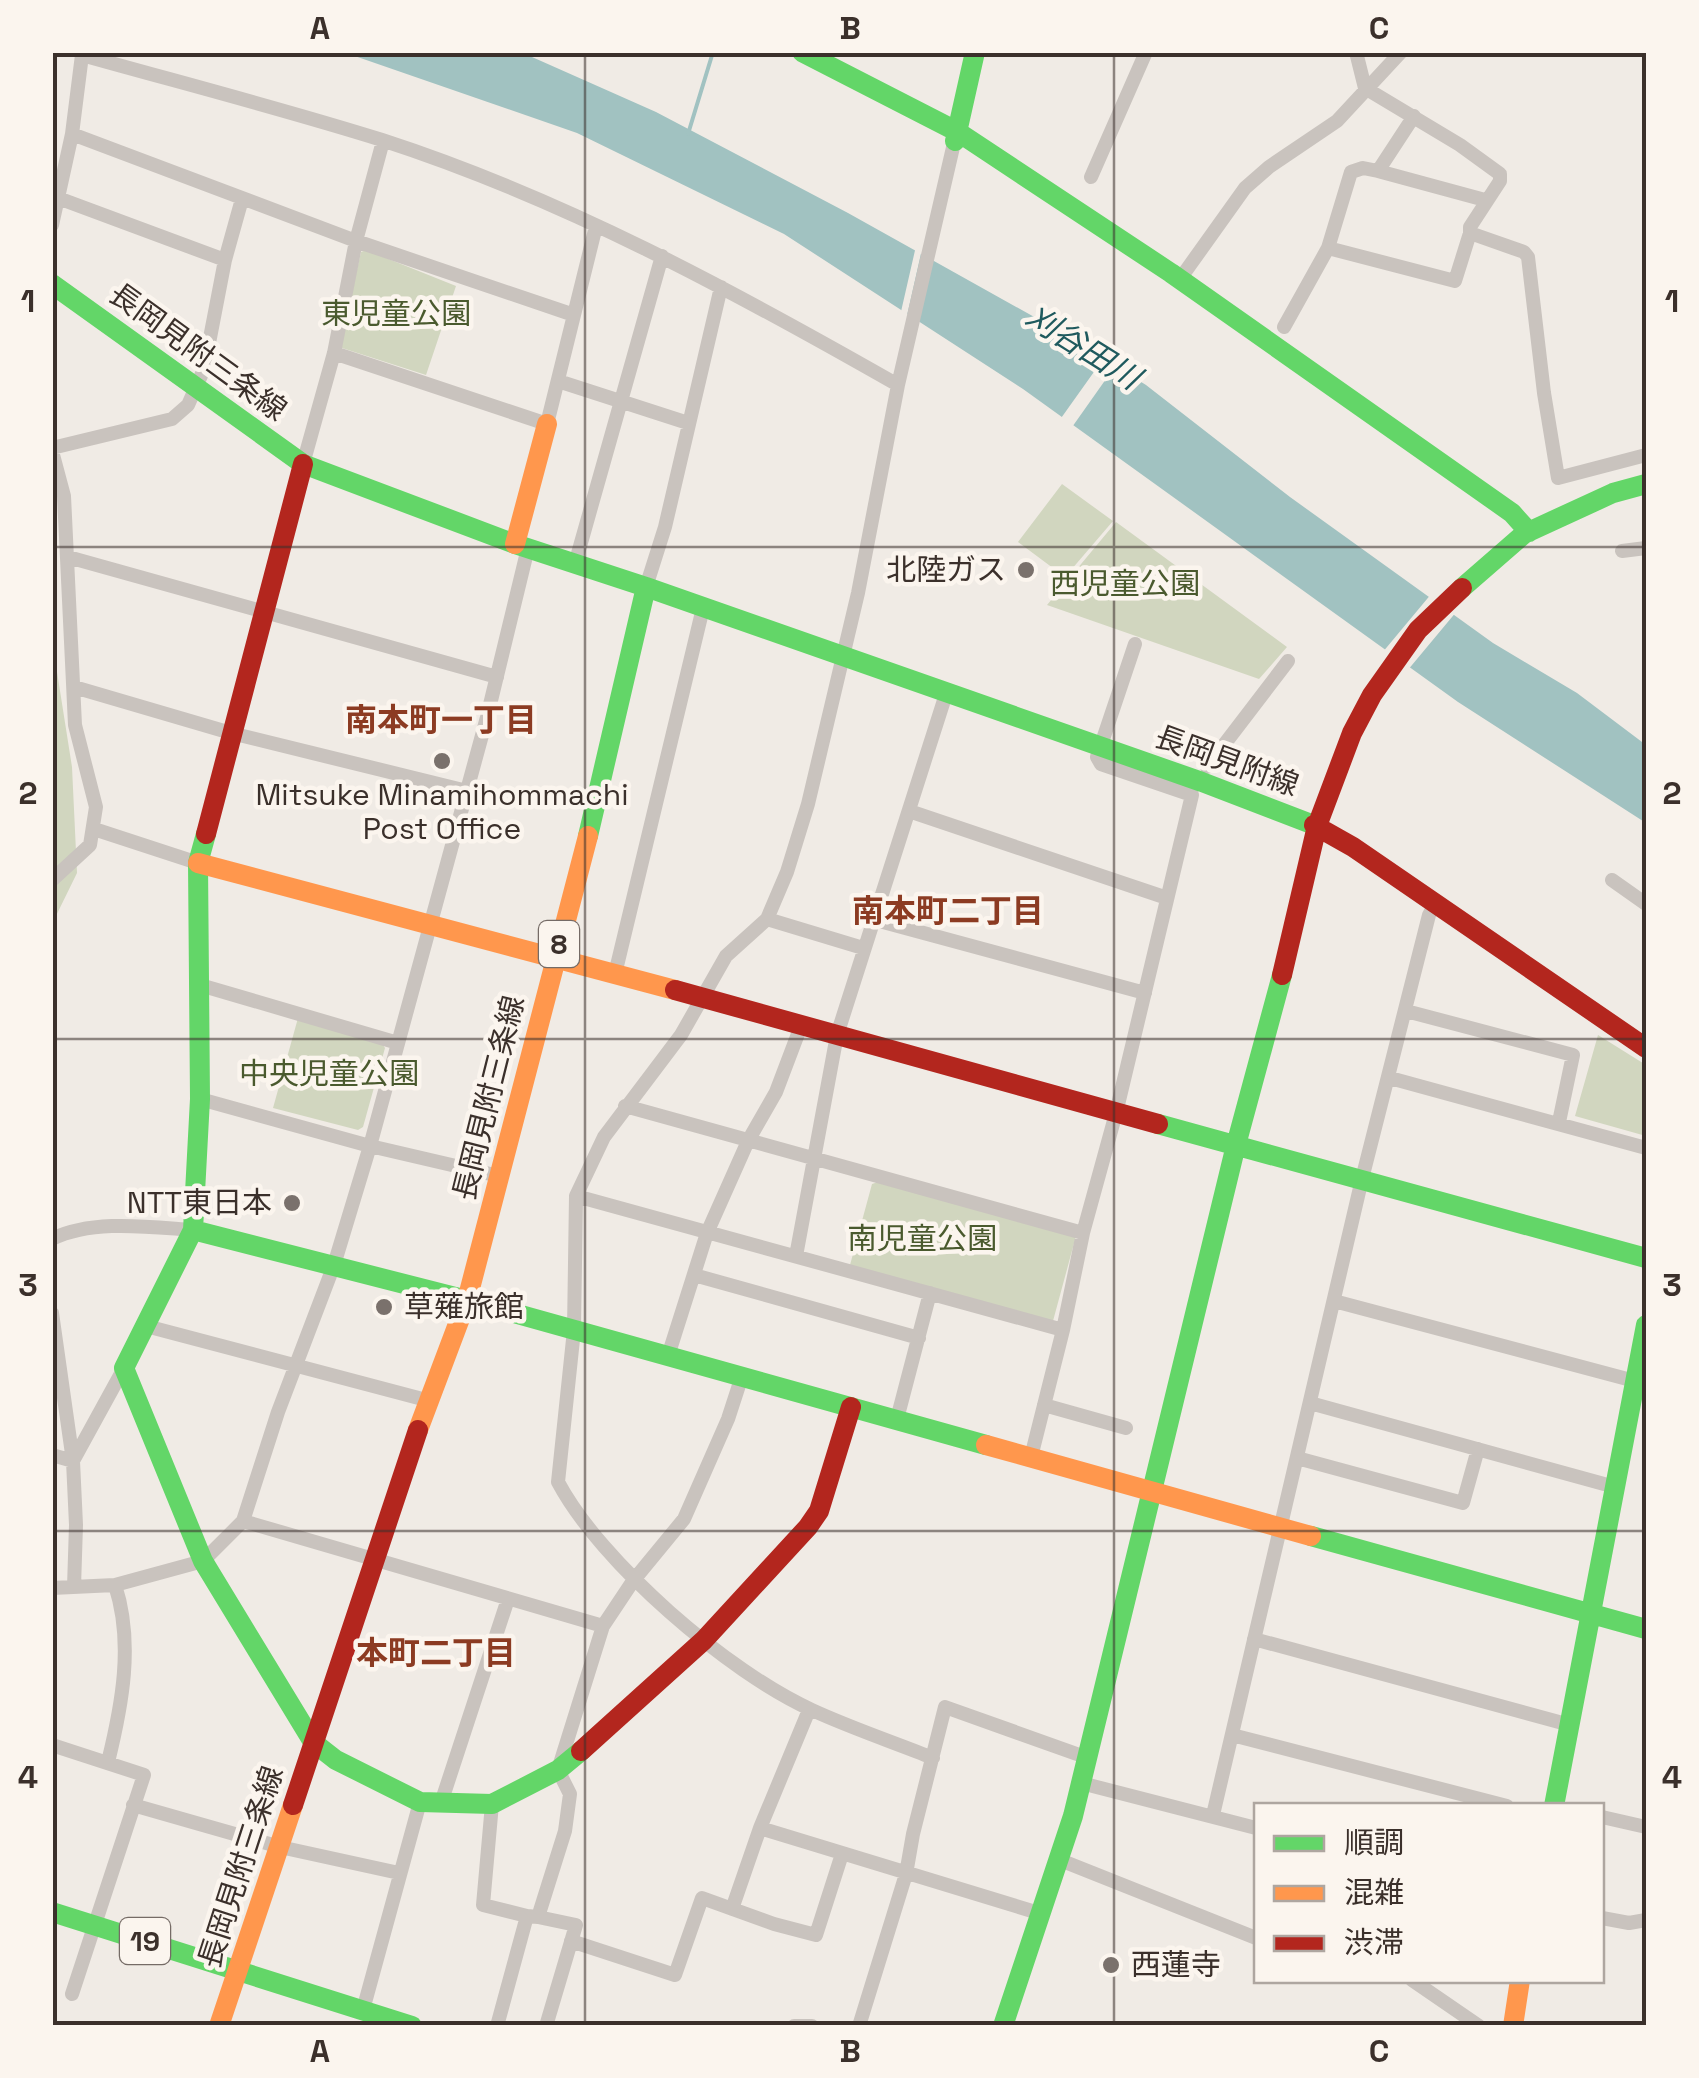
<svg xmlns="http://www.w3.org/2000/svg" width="1699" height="2078" font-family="'Space Grotesk','Noto Sans JP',sans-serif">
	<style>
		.green { fill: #d1d6bf }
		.water { fill: #a1c2c1 }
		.pier { fill: #f0ebe5 }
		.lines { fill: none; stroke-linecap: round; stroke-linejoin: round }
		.stream { stroke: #a1c2c1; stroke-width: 4 }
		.street { stroke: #c9c3be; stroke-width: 14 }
		.fast { stroke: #63d668; stroke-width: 20 }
		.slow { stroke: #ff974d; stroke-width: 20 }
		.jam { stroke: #b3261e; stroke-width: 20 }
		.grid { fill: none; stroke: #3b302b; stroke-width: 2.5; stroke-opacity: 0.55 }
		.poi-dot { fill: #7a716c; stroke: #fbf5ee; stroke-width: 4 }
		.labels { text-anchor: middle; stroke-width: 9; stroke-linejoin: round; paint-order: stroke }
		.shield { fill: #fbf5ee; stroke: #756b66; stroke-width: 2.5 }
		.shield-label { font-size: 28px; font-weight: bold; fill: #3b302b }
		.park-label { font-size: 30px; fill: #4a5a2e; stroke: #fbf5ee }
		.street-label { font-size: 30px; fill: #3b302b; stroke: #fbf5ee }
		.poi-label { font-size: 30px; fill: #3b302b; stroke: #fbf5ee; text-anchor: end }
		.water-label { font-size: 32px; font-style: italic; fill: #1f5a5e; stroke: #fbf5ee }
		.neighbourhood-label { font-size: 32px; font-weight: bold; fill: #8c3b22; stroke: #fbf5ee }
		.neatline { fill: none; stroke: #3b302b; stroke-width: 4 }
		.grid-label { font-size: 32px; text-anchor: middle; font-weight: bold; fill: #3b302b }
	</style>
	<rect width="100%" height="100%" fill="#f0ebe5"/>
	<path class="green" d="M366 250 456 286 426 375 342 348 340 344 361 252Z
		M1062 484 1113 521 1065 577 1018 542Z
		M1116 522 1287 647 1259 679 1047 605Z
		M52 640 72 767 77 873 53 922Z
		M298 1018 381 1042 385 1048 363 1127 358 1130 273 1108Z
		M1598 1035 1646 1065V1136L1575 1116Z
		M881 1181 1076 1236 1053 1321 850 1265 872 1184Z"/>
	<path class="water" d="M346 53H523L656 112 848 213 1054 328 1146 385 1290 497 1493 643 1577 693 1646 745V823L1458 702 1023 389 784 234 577 133Z"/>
	<path class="pier" d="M916 246 922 249 906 320 900 316Z
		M1106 355 1118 362 1070 430 1059 421Z
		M1432 593 1457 611 1407 671 1382 653Z"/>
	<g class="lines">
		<path class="stream" d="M688 134 713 52"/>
		<path class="street" d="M1356 52 1365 88 1460 145 1500 174V181L1470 227V233L1524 252 1528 257 1544 393 1558 478 1646 455
			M72 134 356 241 574 315
			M1378 171 1414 116
			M1091 177 1146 52
			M58 198 225 260
			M52 225 72 134 82 55C182 83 283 109 382 140 564 199 733 291 898 385
			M1328 248 1455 281 1470 233
			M1180 279 1245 188 1269 167 1337 121 1401 52
			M1284 327 1328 248 1351 172 1363 168 1378 171 1485 200
			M334 353 547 424 596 226
			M558 381 688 423
			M52 448 172 419 188 405 204 369 225 260 242 199
			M52 451 64 496 75 725 96 807 90 845 52 880
			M303 464 334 353 356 241 383 141
			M1622 551 1646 548
			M68 557 497 677
			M575 564 662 256
			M646 587 665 527 721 287
			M74 687 231 733 467 791
			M1207 767 1288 661
			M909 811 1167 898
			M94 829 198 863
			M1612 880 1646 904
			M767 919 863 948
			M872 919 1145 993
			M615 974 703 608
			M200 985 398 1043
			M1406 1011 1573 1055 1559 1122
			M1390 1078 1646 1148
			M200 1099 370 1146 499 1176
			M625 1106 1083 1233
			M576 1196 1063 1330 1031 1457
			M52 1239C93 1219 149 1227 193 1230
			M796 1256 837 1035 946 694
			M694 1275 919 1338
			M1334 1301 1646 1384
			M52 1313 73 1461 52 1455
			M146 1326 430 1401
			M1063 1330 1083 1233 1116 1113 1192 795 1101 764 1097 757 1135 644
			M668 1356 707 1233 748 1141 776 1092 801 1026
			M1310 1403 1615 1487
			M1044 1405 1126 1428
			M897 1419 930 1293
			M1297 1458 1463 1503 1478 1449
			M243 1521 603 1626
			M74 1587 76 1525 73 1461 124 1368
			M52 1588 115 1585 203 1561 243 1521 278 1412 334 1265 370 1146 487 717 528 548
			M1254 1639 1570 1725
			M1232 1735 1507 1806
			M52 1745 144 1775 72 1994
			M933 1758C893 1742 851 1728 812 1710 728 1672 601 1563 558 1482L574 1330 576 1196 604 1137 681 1035 726 956 767 919 787 872 808 804 858 593 898 385 954 143
			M108 1762C122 1705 134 1643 115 1585
			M1081 1783 1256 1828
			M441 1803 508 1599
			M492 1804 483 1905 527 1916
			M133 1805 280 1847 399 1873
			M1213 1815 1362 1179 1429 915 1435 904
			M1602 1817 1646 1827
			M760 1828 1042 1914
			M1060 1860 1256 1938
			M732 1909 760 1828 809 1710
			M538 1917 576 1925 546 2026
			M1602 1918 1629 1923 1646 1920
			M571 1941 675 1975 702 1898 774 1924 816 1935 842 1854
			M1412 1980 1479 2026
			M363 2010 420 1802
			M497 2026 527 1916 538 1917 565 1831 570 1794 558 1770 603 1626 633 1581 684 1519 728 1419 742 1376
			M794 2026H812
			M859 2026 906 1874 913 1834 945 1707 1088 1758"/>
		<path class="fast" d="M802 52 958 132 1171 273 1512 513 1529 532
			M955 141 975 52
			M52 284 303 464 515 544 646 587 588 836
			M646 587 1202 782 1314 825
			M1462 588 1524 534 1613 493 1646 484
			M206 834 198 863 200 1099 193 1230 124 1368 203 1561 313 1742 336 1760 420 1802 492 1804 558 1770 581 1751
			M1158 1124 1646 1258
			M193 1230 467 1300 986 1445
			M1311 1536 1646 1629
			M1554 1806 1646 1325
			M52 1912 412 2026
			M1003 2026 1073 1816 1236 1145 1282 975"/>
		<path class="slow" d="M515 544 547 424
			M198 863 675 990
			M418 1430 467 1300 588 836
			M986 1445 1311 1536
			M219 2026 293 1805
			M1513 2026 1520 1980"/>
		<path class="jam" d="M1314 825 1353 847 1646 1048
			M206 834 303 464
			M1282 975 1317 826 1352 733 1372 695 1418 630 1462 588
			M675 990 1158 1124
			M581 1751 704 1640 808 1527 819 1511 851 1407
			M293 1805 418 1430"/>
	</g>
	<path class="grid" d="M585 52V2026M1114 52V2026M52 547H1646M52 1039H1646M52 1531H1646"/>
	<g class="poi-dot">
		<circle cx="1026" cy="570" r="10"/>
		<circle cx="442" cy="761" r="10"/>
		<circle cx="292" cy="1203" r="10"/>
		<circle cx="384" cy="1307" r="10"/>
		<circle cx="1111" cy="1965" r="10"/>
	</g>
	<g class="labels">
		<g class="shield">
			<rect x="539" y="921" width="40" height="46" rx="8"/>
			<rect x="120" y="1918" width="50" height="46" rx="8"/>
		</g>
		<g class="shield-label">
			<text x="559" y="954">8</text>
			<text x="145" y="1951">19</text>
		</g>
		<g class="park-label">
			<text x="396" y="324">東児童公園</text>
			<text x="1125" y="594">西児童公園</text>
			<text x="329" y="1084">中央児童公園</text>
			<text x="922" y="1249">南児童公園</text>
		</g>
		<g class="street-label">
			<text transform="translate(198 352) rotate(36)" y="10">長岡見附三条線</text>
			<text transform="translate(1227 761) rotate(20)" y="10">長岡見附線</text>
			<text transform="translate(489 1098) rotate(-76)" y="10">長岡見附三条線</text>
			<text transform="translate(241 1867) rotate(-72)" y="10">長岡見附三条線</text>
		</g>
		<g class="poi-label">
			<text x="1006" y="580">北陸ガス</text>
			<text x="442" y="805" text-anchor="middle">Mitsuke Minamihommachi<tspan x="442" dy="34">Post Office</tspan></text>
			<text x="272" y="1213">NTT東日本</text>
			<text x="404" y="1317" text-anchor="start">草薙旅館</text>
			<text x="1131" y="1975" text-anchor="start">西蓮寺</text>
		</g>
		<g class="water-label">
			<text transform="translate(1083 347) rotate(32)" y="11">刈谷田川</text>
		</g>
		<g class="neighbourhood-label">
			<text x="441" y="731">南本町一丁目</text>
			<text x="948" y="922">南本町二丁目</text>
			<text x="436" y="1664">本町二丁目</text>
		</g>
	</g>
	<rect width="1699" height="2078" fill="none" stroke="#fbf5ee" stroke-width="110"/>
	<rect x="1254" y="1803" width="350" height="180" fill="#fbf5ee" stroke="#aea6a0" stroke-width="2.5"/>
	<rect x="1274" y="1836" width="50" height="15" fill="#63d668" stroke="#aea6a0" stroke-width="2.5"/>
	<text x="1344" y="1853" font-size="30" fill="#3b302b">順調</text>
	<rect x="1274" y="1886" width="50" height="15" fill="#ff974d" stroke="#aea6a0" stroke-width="2.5"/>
	<text x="1344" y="1903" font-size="30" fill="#3b302b">混雑</text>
	<rect x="1274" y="1936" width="50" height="15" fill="#b3261e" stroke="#aea6a0" stroke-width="2.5"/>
	<text x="1344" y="1953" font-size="30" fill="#3b302b">渋滞</text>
	<rect x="55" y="55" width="1589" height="1968" class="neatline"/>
	<g class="grid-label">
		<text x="320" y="39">A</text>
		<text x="850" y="39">B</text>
		<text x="1379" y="39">C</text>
		<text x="28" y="312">1</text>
		<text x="1672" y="312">1</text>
		<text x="28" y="804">2</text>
		<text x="1672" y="804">2</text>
		<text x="28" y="1296">3</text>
		<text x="1672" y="1296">3</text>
		<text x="28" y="1788">4</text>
		<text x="1672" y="1788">4</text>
		<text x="320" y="2062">A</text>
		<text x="850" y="2062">B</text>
		<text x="1379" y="2062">C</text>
	</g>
</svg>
